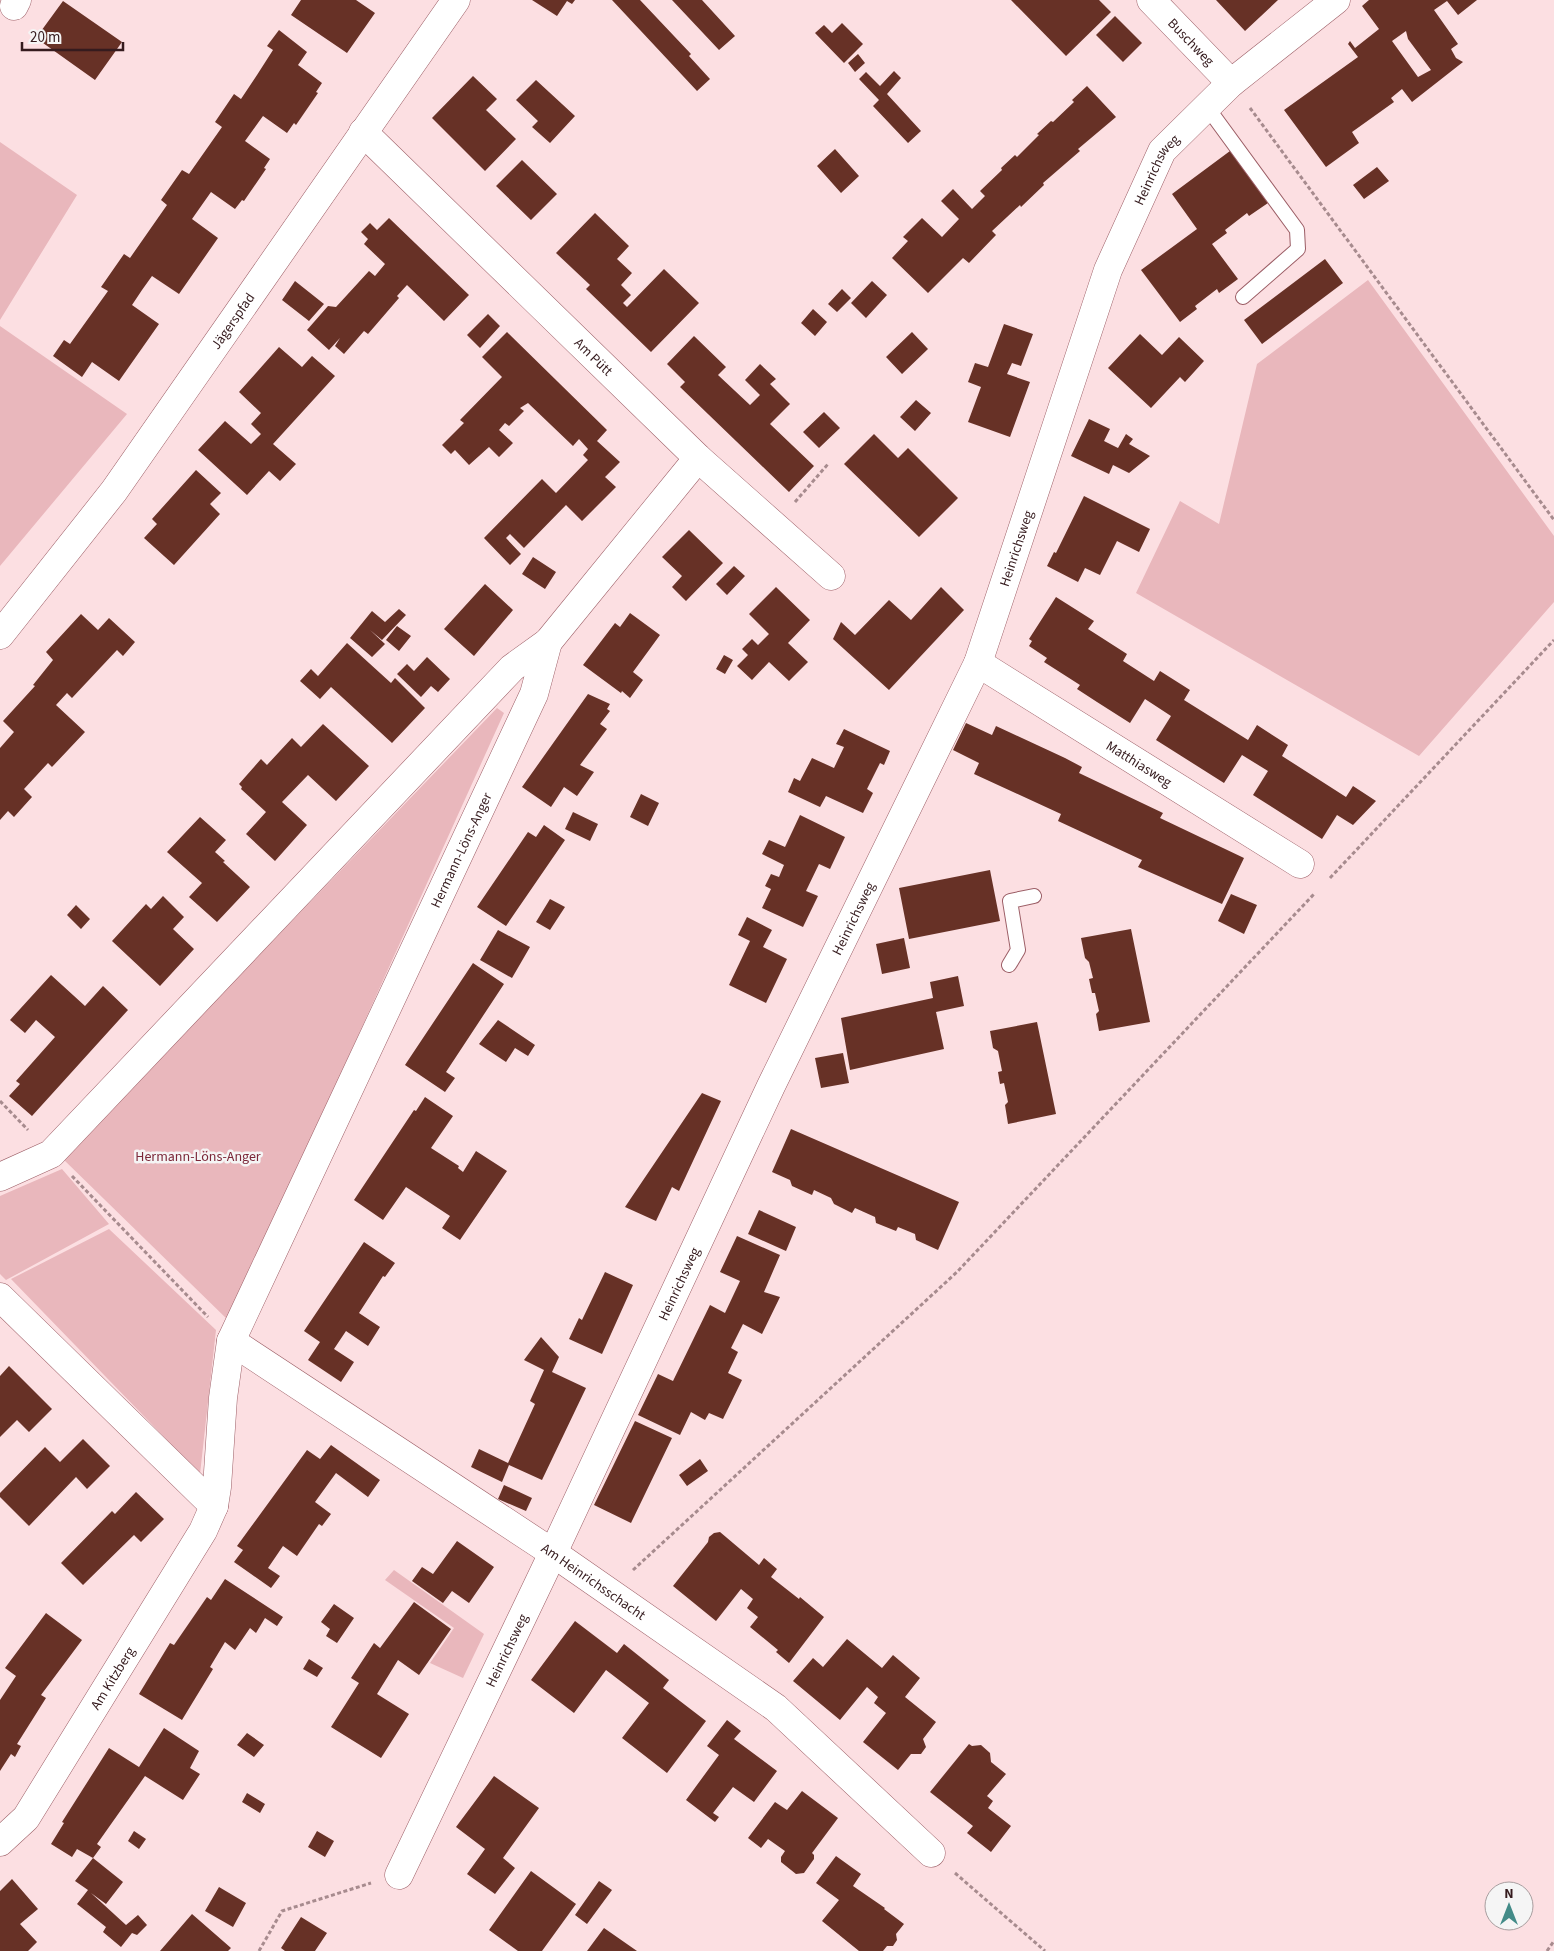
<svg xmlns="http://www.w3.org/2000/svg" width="1554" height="1951" font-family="'Source Sans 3',sans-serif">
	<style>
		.green { fill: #e9b7bc }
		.building { fill: #673126; fill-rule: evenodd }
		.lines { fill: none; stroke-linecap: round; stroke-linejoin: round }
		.service-casing { stroke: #9c5e66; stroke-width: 16 }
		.minor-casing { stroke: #9c5e66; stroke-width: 29 }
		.path { stroke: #a78b8e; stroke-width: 3; stroke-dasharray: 4 2.5; stroke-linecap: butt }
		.service { stroke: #fff; stroke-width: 14 }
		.minor { stroke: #fff; stroke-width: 28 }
		.labels { text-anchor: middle; stroke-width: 5; stroke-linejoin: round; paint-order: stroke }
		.street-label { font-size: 14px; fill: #351b1e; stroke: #f5f5f5 }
		.park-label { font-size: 14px; fill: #7b2638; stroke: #f5f5f5 }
	</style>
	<rect width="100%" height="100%" fill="#fcdfe2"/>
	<path class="green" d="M0 142 77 195 0 320Z
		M1368 280 1554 536V602L1419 756 1136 593 1180 501 1219 524 1257 364Z
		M0 326 127 414 0 566Z
		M497 708 504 713 229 1321 63 1159Z
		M62 1169 109 1224 6 1280 0 1274V1196Z
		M109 1229 216 1330 200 1474 11 1279Z
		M394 1570 484 1634 463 1678 430 1663 454 1628 385 1580Z"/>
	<path class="building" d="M301 0H356L375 13 347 53 291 15Z
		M532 0H575L572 4 567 1 557 16Z
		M612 0H640L691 54 689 56 710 79 697 91Z
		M672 0H702L735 36 719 50Z
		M1011 0H1099L1111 12 1066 56Z
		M1216 0H1278L1245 31Z
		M1369 0H1477L1458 15 1447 1 1434 10 1458 44 1451 49 1456 58 1463 62 1412 102 1402 89 1391 98 1394 102 1352 132 1359 143 1326 167 1284 110 1358 57 1348 44 1350 41 1355 48 1379 29 1362 6ZM1406 31 1408 39 1431 70 1418 77 1392 41Z
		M63 1 122 42 95 80 36 38Z
		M1115 16 1142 43 1123 62 1096 35Z
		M842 23 863 44 844 63 815 33 824 25 832 33Z
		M279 30 307 52 298 65 322 83 316 92 318 93 296 125 294 123 287 133 263 116 245 141 270 159 264 168 266 169 244 201 242 200 235 209 211 192 192 219 218 238 179 294 152 276 142 290 132 305 159 324 119 381 92 362 82 377 53 356 64 340 70 344 108 291 101 287 124 254 130 258 167 205 161 200 182 170 189 174 222 127 215 122 234 94 241 99 257 75 273 50 267 46Z
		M858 54 865 63 855 72 848 63Z
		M894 71 901 78 887 94 921 131 908 143 873 106 879 100 859 79 866 72 880 86Z
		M473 76 497 99 486 110 516 139 485 171 432 118Z
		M536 80 575 116 550 143 532 127 538 121 516 100Z
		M1087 86 1116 117 1078 149 1080 151 1043 183 1044 185 1021 207 1020 205 992 231 996 235 969 263 963 258 928 293 892 258 908 241 903 237 922 218 942 237 959 219 941 201 953 189 972 209 985 196 980 191 1002 170 1001 168 1015 155 1017 157 1039 135 1037 134 1051 121 1053 122 1074 102 1072 100Z
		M835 149 859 176 841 193 817 166Z
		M1230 151 1268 203 1249 216 1247 213 1225 230 1227 233 1212 244 1238 279 1219 293 1217 289 1195 306 1197 309 1180 322 1141 270 1197 229 1172 194Z
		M522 160 557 194 531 220 496 186Z
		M1377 167 1389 181 1364 199 1353 185Z
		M595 213 629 246 617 259 632 273 621 285 631 295 623 303 627 307 664 269 699 303 651 352 586 289 590 285 556 253Z
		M389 218 469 295 444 321 407 285 397 296 399 298 368 334 364 331 344 354 335 346 340 338 329 350 307 330 328 306 336 307 369 271 375 276 385 264 364 244 368 239 361 232 370 223 377 230Z
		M1325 259 1343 283 1262 344 1244 320Z
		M295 281 324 304 309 321 282 300Z
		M872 281 887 295 866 318 851 303Z
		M842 289 851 298 837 312 828 304Z
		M813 309 827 322 815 336 801 323Z
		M488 314 500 326 480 348 467 335Z
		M1004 324 1033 334 1021 366 1012 363 1007 374 1030 382 1010 437 968 422 981 387 968 382 975 363 988 367Z
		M507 332 607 430 597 441 620 462 605 477 616 487 582 521 566 505 524 548 510 534 506 538 521 554 510 565 484 538 542 479 556 493 588 460 583 455 588 449 579 439 573 446 528 403 520 408 524 411 509 426 505 423 499 430 513 443 499 457 489 447 469 465 455 450 451 454 442 445 464 423 460 420 502 377 482 357Z
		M912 332 928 349 902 374 886 357Z
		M1140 334 1162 355 1179 337 1204 361 1185 382 1180 377 1151 408 1108 368Z
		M694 336 726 367 718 375 750 405 760 395 745 380 760 364 776 379 770 384 790 404 770 424 814 466 789 492 680 387 685 382 667 364Z
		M279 347 302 367 312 356 335 376 273 444 296 464 280 481 269 471 247 495 198 450 225 421 251 444 261 434 251 424 261 413 239 392Z
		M916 400 931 413 915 431 900 417Z
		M824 412 840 428 819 448 803 432Z
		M1089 419 1110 429 1104 441 1118 448 1126 434 1133 439 1129 444 1150 456 1129 473 1113 465 1109 474 1071 456Z
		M874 434 898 458 908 448 958 498 919 537 844 464Z
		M196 470 221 493 210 504 220 514 174 565 144 538 157 524 152 519Z
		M1084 496 1150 529 1139 552 1117 541 1100 575 1085 568 1078 582 1047 566 1054 552 1056 553Z
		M689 530 723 563 686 601 672 587 682 576 662 557Z
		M533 557 556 572 545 589 522 574Z
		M734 566 745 576 727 595 716 584Z
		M485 584 513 610 474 656 444 629Z
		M776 587 810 620 788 643 808 662 789 681 769 662 752 680 737 666 748 655 742 649 752 639 758 645 769 634 749 614Z
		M941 587 964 610 889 690 833 639 841 622 855 635 889 600 911 620Z
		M1056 597 1094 621 1088 629 1127 654 1123 661 1154 681 1160 671 1190 690 1184 700 1248 740 1257 725 1288 745 1282 756 1346 797 1353 786 1376 801 1353 825 1337 815 1322 839 1253 795 1268 771 1242 755 1224 783 1156 740 1171 716 1145 699 1130 723 1097 702 1077 689 1080 685 1044 662 1047 658 1029 646 1032 641 1029 639Z
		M399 609 406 615 382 640 370 630 385 644 372 657 350 638 372 611 385 622Z
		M630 613 660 635 633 672 643 680 630 698 622 691 621 693 583 665 615 623 620 627Z
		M81 614 98 630 109 618 135 642 123 656 117 650 72 698 67 693 56 705 85 732 52 767 48 763 24 789 32 797 14 817 8 811 0 820V748L14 732 3 721 35 686 33 685 53 660 46 652Z
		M397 626 411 636 399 651 386 640Z
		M347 643 391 683 395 678 425 708 392 743 331 687 320 699 300 681 311 669 318 676Z
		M724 655 733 660 725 674 716 669Z
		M427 657 450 679 438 692 431 686 421 697 397 674 407 664 414 671Z
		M588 694 610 704 607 709 610 711 600 724 607 729 580 765 594 772 577 796 564 787 551 807 522 787Z
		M966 723 992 735 996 726 1065 758 1082 767 1079 773 1163 813 1160 818 1244 858 1222 904 1138 867 1142 860 1058 821 1061 814 974 774 979 763 953 750Z
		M323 724 369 766 336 801 308 775 282 802 307 825 275 861 246 834 266 812 241 789 242 787 239 784 261 759 267 765 292 738 301 747Z
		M844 729 890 751 884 765 880 763 867 789 873 793 863 813 826 796 820 807 788 792 794 778 800 781 812 758 834 768 844 747 836 744Z
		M641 794 659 803 648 826 630 817Z
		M573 812 598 824 590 841 565 829Z
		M800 815 845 837 830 869 819 864 806 891 818 896 803 927 762 908 771 889 765 886 771 874 779 877 784 865 762 854 769 840 785 847Z
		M200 817 226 840 215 852 225 861 223 862 250 887 217 922 189 897 202 883 167 852Z
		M544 825 565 840 506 926 477 907 528 832 536 837Z
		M990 870 1000 921 909 939 899 888Z
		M1231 894 1257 905 1244 934 1218 921Z
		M163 896 184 917 173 929 194 949 160 986 112 941 146 904 151 909Z
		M550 899 565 907 550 930 536 922Z
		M76 905 90 919 81 929 67 915Z
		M747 917 772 930 763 947 787 959 766 1003 729 985 750 941 738 935Z
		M1131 929 1150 1022 1099 1031 1096 1014 1099 1011 1095 993H1092L1089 979 1093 978 1089 962 1085 958 1081 938Z
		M498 930 530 947 512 978 480 960Z
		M904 938 910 968 882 974 876 944Z
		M473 963 504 984 446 1072 455 1078 445 1092 405 1065Z
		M51 975 85 1006 103 986 128 1010 32 1116 9 1096 20 1084 16 1081 55 1037 36 1020 25 1033 10 1020Z
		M958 976 964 1006 936 1012 944 1049 850 1070 841 1018 933 998 930 982Z
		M498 1020 535 1045 528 1056 515 1048 506 1062 479 1044Z
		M1037 1022 1056 1114 1008 1124 1005 1105 1008 1102 1004 1083 1000 1084 998 1072 1002 1071 998 1051 993 1048 990 1031Z
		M843 1053 849 1083 821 1088 815 1058Z
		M702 1093 721 1101 679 1191 672 1187 656 1221 625 1207Z
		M425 1097 453 1116 431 1148 459 1166 458 1168 463 1172 476 1151 507 1171 460 1240 442 1228 450 1216 406 1187 383 1220 354 1200 414 1110 416 1111Z
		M791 1129 959 1202 938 1250 916 1240 915 1234 898 1227 896 1231 876 1223 875 1217 855 1208 852 1213 834 1204 831 1198 814 1190 812 1195 792 1186 790 1180 772 1172Z
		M759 1210 796 1227 786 1251 748 1234Z
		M737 1236 780 1255 764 1292 780 1297 762 1334 743 1324 731 1348 738 1352 728 1373 742 1380 723 1419 709 1413 705 1420 691 1412 680 1435 638 1415 658 1374 673 1381 710 1305 725 1313 740 1281 720 1272Z
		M364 1242 395 1263 385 1277 383 1276 359 1313 380 1327 368 1346 346 1331 334 1349 354 1362 341 1382 308 1360 320 1342 304 1331Z
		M605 1272 633 1285 602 1354 569 1339 579 1318 582 1320Z
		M541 1337 559 1357 552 1372 586 1388 542 1480 509 1465 502 1482 471 1467 479 1449 508 1463 535 1404 530 1401 544 1370 524 1360Z
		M9 1366 52 1409 29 1432 17 1420 0 1437V1376Z
		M635 1421 672 1438 631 1523 594 1505Z
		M83 1439 110 1466 87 1489 76 1477 29 1526 0 1497V1493L45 1447 60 1462Z
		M331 1445 380 1480 368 1497 336 1473 315 1502 331 1514 322 1526 319 1524 297 1556 283 1546 268 1568 280 1576 271 1588 234 1562 243 1550 237 1546 307 1450 320 1459Z
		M700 1459 708 1471 687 1486 679 1475Z
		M504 1485 532 1498 526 1511 498 1499Z
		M136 1492 164 1519 141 1542 134 1535 83 1585 61 1563 112 1511 115 1514Z
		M720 1532 759 1565 764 1558 777 1569 771 1577 799 1599 800 1597 824 1617 789 1663 776 1652 778 1650 750 1627 758 1617 747 1608 753 1599 741 1589 716 1621 673 1586 708 1542 709 1537 714 1533Z
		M457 1541 494 1567 469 1603 452 1591 443 1603 412 1581 422 1567 433 1574Z
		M225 1579 283 1617 277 1626 265 1618 256 1633 250 1628 235 1650 225 1642 210 1667 213 1669 182 1720 139 1694 170 1643 174 1645 207 1597 211 1600Z
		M414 1602 451 1629 419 1675 398 1660 377 1694 409 1714 381 1758 331 1727 359 1683 351 1678 374 1643 380 1648Z
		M334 1604 354 1618 337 1643 326 1636 330 1629 321 1622Z
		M46 1613 82 1640 41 1695 46 1698 17 1744 21 1746 15 1757 11 1754 0 1771V1700L16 1676 5 1668Z
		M575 1621 617 1653 624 1644 669 1680 663 1688 706 1721 667 1773 622 1738 649 1703 606 1670 574 1713 531 1680Z
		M847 1639 882 1668 893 1655 920 1678 905 1697 936 1722 923 1739 926 1747 921 1754H911L898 1770 863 1742 886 1713 874 1703 878 1697 867 1687 840 1720 793 1681 813 1658 823 1667Z
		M309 1659 323 1668 317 1677 303 1669Z
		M727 1720 741 1731 734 1739 777 1771 754 1802 733 1787 713 1813 719 1817 715 1822 686 1800 719 1755 707 1746Z
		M164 1728 199 1751 190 1768 200 1774 183 1800 145 1776 97 1844 101 1847 93 1858 77 1849 72 1857 51 1844 64 1823 62 1822 109 1748 139 1767Z
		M247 1733 264 1745 254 1757 237 1745Z
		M969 1744 972 1746 981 1745 990 1753 991 1762 1006 1774 987 1796 993 1801 988 1808 1011 1826 991 1852 967 1833 973 1826 930 1792Z
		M494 1776 539 1808 503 1858 515 1868 495 1894 467 1874 485 1849 456 1827Z
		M802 1791 838 1818 812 1853 814 1855V1859L804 1873 796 1874 781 1862V1857L785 1851 768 1839 761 1848 748 1838 775 1802 787 1810Z
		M247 1793 265 1804 260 1813 242 1802Z
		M134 1831 146 1839 139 1849 128 1841Z
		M317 1831 334 1841 325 1857 308 1847Z
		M836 1856 861 1874 853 1886 885 1908 884 1909 904 1924 896 1934 897 1940 893 1946H887L883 1951H859L822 1921 839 1900 816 1883Z
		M93 1858 123 1882 106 1904 91 1893 126 1925 138 1915 147 1925 137 1935 132 1933 121 1947 103 1932 106 1927 77 1904 88 1890 75 1881Z
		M531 1871 576 1904 542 1951H518L489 1930Z
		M12 1879 38 1909 20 1924 37 1942 28 1951H0V1891Z
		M599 1881 612 1890 587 1924 575 1915Z
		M219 1887 246 1903 233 1927 205 1911Z
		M192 1914 231 1948 228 1951H160Z
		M301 1917 327 1933 315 1951H285L281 1948Z
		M604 1928 637 1951H587Z"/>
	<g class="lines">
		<defs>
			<path id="service" d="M1207 107 1297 230 1298 249 1243 297
				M1009 965 1018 950 1010 901 1034 896"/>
			<g id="minor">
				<path id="s1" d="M1151 0 1231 83"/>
				<path d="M14 6 17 0"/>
				<path id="s2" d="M363 132 698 458 831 576"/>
				<path id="s3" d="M0 635 114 491 456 0"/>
				<path id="s4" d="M978 663 1300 864"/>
				<path d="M0 1177 51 1154 512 668 548 642 698 458"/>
				<path d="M0 1297 214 1506"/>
				<path id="s5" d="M231 1341 553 1553 776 1708 931 1853"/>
				<path id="s6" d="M0 1842 26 1818 203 1531 214 1506 217 1487 223 1398 231 1341 534 694 548 642"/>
				<path id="s7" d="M399 1875 553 1553 771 1086 978 663 1108 270 1162 151 1231 83 1336 0"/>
			</g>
		</defs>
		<use href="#service" class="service-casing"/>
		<use href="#minor" class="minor-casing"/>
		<path class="path" d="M1250 108 1554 520
			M795 502 828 464
			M1330 878 1554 640
			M0 1101 28 1130
			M72 1176 208 1317
			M633 1570 957 1272 1315 893
			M955 1873 1045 1951
			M259 1951 282 1911 371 1883
			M1547 1951 1554 1941"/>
		<use href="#service" class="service"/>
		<use href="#minor" class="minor"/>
	</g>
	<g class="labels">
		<g class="street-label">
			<text dy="5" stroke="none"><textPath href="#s1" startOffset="58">Buschweg</textPath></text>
			<text dy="5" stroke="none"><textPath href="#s7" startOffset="1869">Heinrichsweg</textPath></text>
			<text dy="5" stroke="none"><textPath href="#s3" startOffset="391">Jägerspfad</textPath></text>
			<text dy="5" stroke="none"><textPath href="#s2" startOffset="322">Am Pütt</textPath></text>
			<text dy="5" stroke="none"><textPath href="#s7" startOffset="1464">Heinrichsweg</textPath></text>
			<text dy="5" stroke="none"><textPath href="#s4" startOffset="190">Matthiasweg</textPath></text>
			<text dy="5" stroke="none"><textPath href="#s6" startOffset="1108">Hermann-Löns-Anger</textPath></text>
			<text dy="5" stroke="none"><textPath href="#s7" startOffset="1059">Heinrichsweg</textPath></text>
			<text dy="5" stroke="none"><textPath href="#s7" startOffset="654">Heinrichsweg</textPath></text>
			<text dy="5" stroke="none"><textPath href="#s5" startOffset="435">Am Heinrichsschacht</textPath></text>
			<text dy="5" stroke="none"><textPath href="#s7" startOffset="249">Heinrichsweg</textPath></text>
			<text dy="5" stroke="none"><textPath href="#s6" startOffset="200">Am Kitzberg</textPath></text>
		</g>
		<g class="park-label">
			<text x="198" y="1161">Hermann-Löns-Anger</text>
		</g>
	</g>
	<g transform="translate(1509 1906)"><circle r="24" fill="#f5f5f5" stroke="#a89e9f"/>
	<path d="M0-4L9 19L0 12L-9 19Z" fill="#438b88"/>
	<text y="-8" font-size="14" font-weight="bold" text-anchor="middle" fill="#351b1e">N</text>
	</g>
	<path d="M22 42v8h101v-8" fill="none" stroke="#351b1e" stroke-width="2.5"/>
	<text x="30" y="42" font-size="15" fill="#351b1e" stroke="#f5f5f5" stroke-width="4" paint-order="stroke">20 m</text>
</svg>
